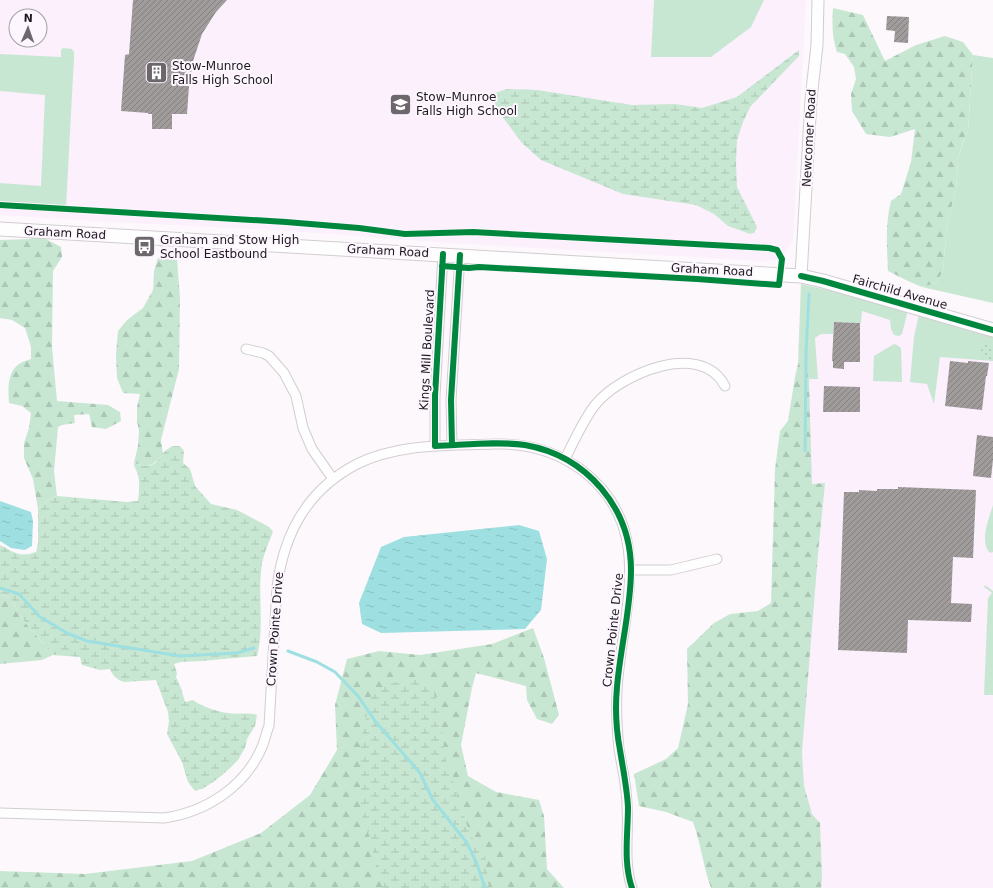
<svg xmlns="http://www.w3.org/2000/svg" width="993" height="888" font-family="'DejaVu Sans',sans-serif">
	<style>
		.built { fill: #fbf0fc; fill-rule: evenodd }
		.green { fill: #c8e7d2 }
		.forest { fill: url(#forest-firs) }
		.wetland { fill: url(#wetland-marsh) }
		.garden { fill: url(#garden-dots) }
		.water { fill: url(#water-ripples) }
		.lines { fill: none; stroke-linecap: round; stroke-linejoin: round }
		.stream { stroke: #9ee0e1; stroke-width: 3 }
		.building { fill: url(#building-hatch) }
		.minor-casing { stroke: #d1cdd1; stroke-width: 11 }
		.tertiary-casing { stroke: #d1cdd1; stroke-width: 13 }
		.secondary-casing { stroke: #d1cdd1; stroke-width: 15 }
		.minor { stroke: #fffeff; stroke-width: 9 }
		.tertiary { stroke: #fffeff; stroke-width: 11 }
		.secondary { stroke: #fffeff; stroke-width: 13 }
		.cycleway-casing { stroke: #fdf6fe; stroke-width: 8 }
		.cycleway { stroke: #00873e; stroke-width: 6 }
		.labels { text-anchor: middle; stroke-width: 4; stroke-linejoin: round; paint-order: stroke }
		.poi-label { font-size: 12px; fill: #1e191f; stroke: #fdf6fe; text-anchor: start }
		.street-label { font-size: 12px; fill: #1e191f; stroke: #fdf6fe }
	</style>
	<defs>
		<pattern id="forest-firs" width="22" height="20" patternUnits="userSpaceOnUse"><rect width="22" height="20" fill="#c8e7d2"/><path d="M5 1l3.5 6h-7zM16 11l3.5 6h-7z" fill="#abc6b4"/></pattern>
		<pattern id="wetland-marsh" width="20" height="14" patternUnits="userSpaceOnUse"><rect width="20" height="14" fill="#c8e7d2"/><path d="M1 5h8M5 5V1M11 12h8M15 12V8" fill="none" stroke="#abc6b4"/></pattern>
		<pattern id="garden-dots" width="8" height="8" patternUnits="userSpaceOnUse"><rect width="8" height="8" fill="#c8e7d2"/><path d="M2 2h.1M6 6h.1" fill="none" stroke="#abc6b4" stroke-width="1.8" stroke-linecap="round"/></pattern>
		<pattern id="water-ripples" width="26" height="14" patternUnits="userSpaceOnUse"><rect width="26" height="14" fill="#9ee0e1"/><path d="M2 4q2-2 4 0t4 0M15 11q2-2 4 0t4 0" fill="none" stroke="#88c0c1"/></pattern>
		<pattern id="building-hatch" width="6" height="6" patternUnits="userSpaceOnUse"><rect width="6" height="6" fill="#a19c9c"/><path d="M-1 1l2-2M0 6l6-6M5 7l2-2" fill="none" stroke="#837e7f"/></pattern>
	</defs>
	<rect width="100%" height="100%" fill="#fcf8fc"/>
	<path class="built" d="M0 0H806L793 240 785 253 775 260 762 261 452 243 291 231 96 221 0 215ZM16 16H40V40H16Z
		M801 281 993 334V888H778Z"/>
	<path class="green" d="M654 0H764L751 27 711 57H651Z
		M63 48 72 49 74 52V58L66 207 0 204V183L41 186 45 95 0 91V54L61 57V50Z
		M973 55 993 58V303L922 287 936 283 943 271 947 225 956 189 958 159 964 139 968 131Z
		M801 284 867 299 906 310 907 314 902 334 899 336 894 335 891 329 890 320 862 311 861 323 834 322 833 334H821L815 338 818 379H809L804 358 800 356 798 365Z
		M919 314 993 337V361L940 357 934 404 927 384 910 382 914 337Z
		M894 344 897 345 901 348 902 382 873 381 874 356Z
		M993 505V552L990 553C979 542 989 518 993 505Z
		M985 585 993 591V695H984L988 598 992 593 984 587Z"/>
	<path class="forest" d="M833 8 863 15 885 61 916 45 945 36 963 42 973 55 968 131 963 141 958 159 956 189 947 225 943 271 936 283 922 287 908 281 888 271C887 248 885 224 891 201L901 194 911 162 915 129 890 137 866 134 852 111 851 94 856 79 854 67 845 54 837 52C832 38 832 23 833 8Z
		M40 236 61 247 62 257 53 271 52 347 57 401 108 405 120 412 121 421 106 429 92 427 89 414 74 415 75 423 62 425 58 427 54 471 57 496 48 500 38 509 33 479 24 458V443L29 428 31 413 22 406 9 403C8 390 7 372 19 364 22 362 27 360 31 359V347L25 328 12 320 0 318V240L29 239Z
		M158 258 177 259 180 298 179 369 161 440 163 454C152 466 151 468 134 463L138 446 139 431 137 421V407L140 394 123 393 117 378 116 354 118 331 127 320 143 308 153 290 154 271Z
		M800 356 804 358 809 379 812 484 825 483 818 554 802 752 804 786 812 814 820 823 822 877 821 888H711C703 866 701 844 693 822L666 812 639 806 634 774 666 759 678 748 688 704 687 649 714 623 730 614 758 611 771 603 775 470 778 446 780 431 788 421 795 377Z
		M0 594C11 598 16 601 17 613L53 655 42 660 0 664Z
		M533 628 544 658 559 715 552 724 537 719 527 700 526 686 476 673 472 688 461 745 468 776 496 792 539 800 544 816 547 869 564 888H0V871L85 874 192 861 261 833 310 795 337 750 335 705 347 659 379 651 420 655 492 644Z"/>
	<path class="wetland" d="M799 50V56L750 107 743 122 737 140 736 163 737 187 757 227 754 233 750 234 728 226 714 214 696 205 623 194 541 160 522 143 492 103V94L507 89 537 90 632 105 675 104 702 108 737 97Z
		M173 446H180L184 451 183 463 190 469 195 486 211 504 237 510 269 527 273 532C269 542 264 553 262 564 257 595 265 626 257 656L202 661 181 662 174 664 177 673 176 677 181 688 185 702 193 700C200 706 219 712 228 713 238 715 248 712 257 715L255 726 247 739 245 748 238 760 229 769 216 780 204 788 195 791 188 782 182 762 167 734 169 721 168 712 156 680 124 682C117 680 112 675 110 669L100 670 82 665 80 657 53 655 17 613C16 601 11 598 0 594V545C14 552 19 558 36 552L38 543V509L48 500 57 496 127 502 138 501C139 493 140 482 138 475 137 470 134 468 134 463 163 472 153 455 173 446Z
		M420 677 432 687 439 706 445 757 470 834 485 856 489 888H382L369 835 360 811 361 739 372 691 404 679Z"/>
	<path class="garden" d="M992 344 993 345V361L983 358 981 351 982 347 985 345Z"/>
	<path class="water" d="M0 501 31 512 33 521 32 546 25 550 11 548 0 541Z
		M519 525 539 531 547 559 541 610 525 629 381 633 362 624 359 603 381 547 404 537Z"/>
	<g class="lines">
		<path class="stream" d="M805 451 806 353 809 294
			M0 588 19 594 40 617 67 633 87 641 180 656 237 653 254 648
			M288 651 317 662 335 672 358 696 375 721 420 773 433 800 467 843 477 864 485 888"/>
	</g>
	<path class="building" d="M133 0H227L216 12 202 34 193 61 189 86 187 114H172V129H152V114H148V113L121 111 125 55 129 54Z
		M887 16 909 17 908 43 894 42 895 31 886 30Z
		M834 322 860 323V362H844V369L833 368V361H832Z
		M950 361 968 363V361L989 363 987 376H986L982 410 945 406Z
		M824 386 860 387V412H823Z
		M977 435 993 437V460L991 478 973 476Z
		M898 487 976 490 973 558 953 557 951 603 972 604 971 622 908 620 907 653 838 650 844 492H859V490L877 491V489H898Z"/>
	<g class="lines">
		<defs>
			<path id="minor" d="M246 349 263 353 269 356 284 373 296 396 303 428 312 449 333 479
				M452 445 451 400 460 255
				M435 446V396L443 254
				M565 459C573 443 584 419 595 405 619 375 700 339 725 386
				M631 570H671L717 559
				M0 813 164 818C206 812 245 787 262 747 265 740 266 733 269 726L277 587C284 533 307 490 357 464 399 443 448 446 494 444 527 443 557 451 583 471 658 529 621 613 617 691 616 710 617 729 619 749 622 768 627 786 627 806 629 833 623 861 632 888"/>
			<path id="tertiary" d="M801 276 811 99 817 45 818 0"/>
			<path id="secondary" d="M0 229 801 276 823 281 993 330"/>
		</defs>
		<use href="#minor" class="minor-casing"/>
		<use href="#tertiary" class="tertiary-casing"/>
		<use href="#secondary" class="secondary-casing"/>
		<use href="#minor" class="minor"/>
		<use href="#tertiary" class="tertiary"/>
		<use href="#secondary" class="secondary"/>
		<defs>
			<path id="cycleway" d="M0 205 286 222 359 228 405 234 473 232 769 248 777 250 782 259 779 285 697 279 479 267 469 268 442 266
				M443 254 435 396V446C464 445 497 441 525 445 587 456 631 508 631 570 631 609 620 649 617 687 615 708 616 729 620 750 623 769 627 788 628 807 628 834 623 862 632 888
				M801 276 823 281 993 330
				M452 445 451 400 460 255"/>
		</defs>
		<use href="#cycleway" class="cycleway-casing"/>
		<use href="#cycleway" class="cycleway"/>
	</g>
	<defs>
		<symbol id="building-square" viewBox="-11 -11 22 22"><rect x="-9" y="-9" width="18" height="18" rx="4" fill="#6c676c" stroke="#fdf6fe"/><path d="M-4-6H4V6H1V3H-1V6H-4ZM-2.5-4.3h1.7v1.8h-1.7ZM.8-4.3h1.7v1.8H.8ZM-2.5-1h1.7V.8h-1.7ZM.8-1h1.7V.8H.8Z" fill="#fff"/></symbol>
		<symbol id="school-square" viewBox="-11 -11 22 22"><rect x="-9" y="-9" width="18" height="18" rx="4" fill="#6c676c" stroke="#fdf6fe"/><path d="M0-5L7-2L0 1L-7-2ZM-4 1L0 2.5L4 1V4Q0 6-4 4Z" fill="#fff"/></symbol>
		<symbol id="bus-square" viewBox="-11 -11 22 22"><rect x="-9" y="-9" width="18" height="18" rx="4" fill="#6c676c" stroke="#fdf6fe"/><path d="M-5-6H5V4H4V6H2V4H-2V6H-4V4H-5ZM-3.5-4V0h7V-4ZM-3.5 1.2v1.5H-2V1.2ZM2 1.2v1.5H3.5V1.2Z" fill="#fff"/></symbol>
	</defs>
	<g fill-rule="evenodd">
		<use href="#building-square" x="144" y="60" width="25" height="25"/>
		<use href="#school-square" x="388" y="92" width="25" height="25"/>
		<use href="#bus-square" x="132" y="234" width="25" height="25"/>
	</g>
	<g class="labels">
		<g class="poi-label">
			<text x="172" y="70">Stow-Munroe<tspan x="172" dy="14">Falls High School</tspan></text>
			<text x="416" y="101">Stow–Munroe<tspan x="416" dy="14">Falls High School</tspan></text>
			<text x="160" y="244">Graham and Stow High<tspan x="160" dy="14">School Eastbound</tspan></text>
		</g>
		<g class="street-label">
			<text transform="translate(809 138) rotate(-87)" y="4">Newcomer Road</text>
			<text transform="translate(65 233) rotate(3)" y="4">Graham Road</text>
			<text transform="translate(388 251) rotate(3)" y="4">Graham Road</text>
			<text transform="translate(712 270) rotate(3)" y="4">Graham Road</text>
			<text transform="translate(900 292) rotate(16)" y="4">Fairchild Avenue</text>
			<text transform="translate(427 350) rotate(-87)" y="4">Kings Mill Boulevard</text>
			<text transform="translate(275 629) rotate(-86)" y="4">Crown Pointe Drive</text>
			<text transform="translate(613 630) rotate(-84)" y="4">Crown Pointe Drive</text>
		</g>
	</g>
	<g transform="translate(28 28) rotate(2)"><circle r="19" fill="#fdf6fe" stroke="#a49ea5"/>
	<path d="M0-3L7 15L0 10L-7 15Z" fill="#6c676c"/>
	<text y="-6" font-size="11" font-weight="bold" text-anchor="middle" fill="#1e191f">N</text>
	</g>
</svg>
